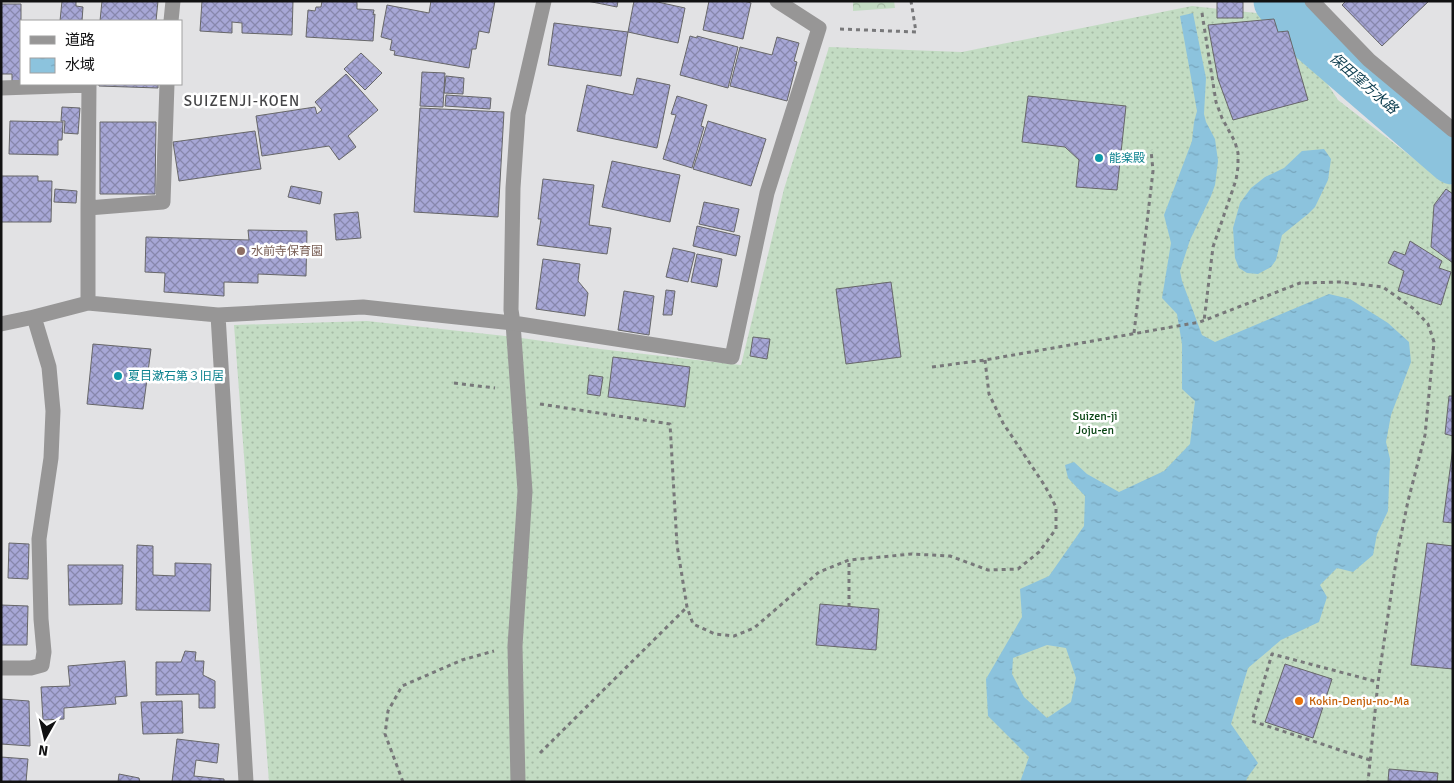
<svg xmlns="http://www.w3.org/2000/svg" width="1454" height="783" font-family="Signika,'Noto Sans JP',sans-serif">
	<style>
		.park { fill: url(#park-crowns) }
		.garden { fill: url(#garden-dots) }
		.water { fill: url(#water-ripples); fill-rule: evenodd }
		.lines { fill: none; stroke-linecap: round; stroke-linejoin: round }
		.river { stroke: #8cc3dd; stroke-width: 51 }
		.building { fill: url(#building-cross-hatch); stroke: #676769 }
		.path { stroke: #78787a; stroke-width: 3; stroke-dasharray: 4 4; stroke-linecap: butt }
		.lane { stroke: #979696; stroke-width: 15 }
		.street { stroke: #979696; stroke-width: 15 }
		.culture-dot { fill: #0f9aa8; stroke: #fff; stroke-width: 2 }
		.education-dot { fill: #8d6e63; stroke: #fff; stroke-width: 2 }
		.food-dot { fill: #e8710a; stroke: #fff; stroke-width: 2 }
		.labels { text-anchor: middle; stroke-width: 5; stroke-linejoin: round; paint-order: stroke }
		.culture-label { font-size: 12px; fill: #0d838f; stroke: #fff; text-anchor: start }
		.education-label { font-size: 12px; fill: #785e54; stroke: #fff; text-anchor: start }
		.park-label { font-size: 12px; fill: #084413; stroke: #fff }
		.food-label { font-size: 12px; fill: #c56008; stroke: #fff; text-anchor: start }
		.water-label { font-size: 14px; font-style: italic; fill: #093a4c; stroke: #fff }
		.quarter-label { font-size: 15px; letter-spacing: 1px; fill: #434345; stroke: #fff }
	</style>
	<defs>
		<pattern id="park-crowns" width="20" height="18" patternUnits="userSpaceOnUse" patternTransform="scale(1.25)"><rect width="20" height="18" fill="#c3dcc3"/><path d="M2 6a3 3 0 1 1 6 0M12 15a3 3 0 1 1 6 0" fill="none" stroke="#a6bca6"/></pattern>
		<pattern id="garden-dots" width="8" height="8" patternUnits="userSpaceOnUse" patternTransform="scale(1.25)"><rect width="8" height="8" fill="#c3dcc3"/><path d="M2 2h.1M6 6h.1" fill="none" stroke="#a6bca6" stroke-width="1.8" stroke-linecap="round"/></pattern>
		<pattern id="water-ripples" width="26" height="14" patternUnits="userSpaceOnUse" patternTransform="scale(1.25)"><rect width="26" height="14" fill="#8cc3dd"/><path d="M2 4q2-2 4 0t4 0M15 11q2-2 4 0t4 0" fill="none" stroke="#78a6bd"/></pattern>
		<pattern id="building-cross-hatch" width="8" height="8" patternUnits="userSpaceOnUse" patternTransform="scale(1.25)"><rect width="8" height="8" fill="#a7a7d6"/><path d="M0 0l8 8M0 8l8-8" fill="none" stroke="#8787ac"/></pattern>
	</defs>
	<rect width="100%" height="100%" fill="#e2e2e4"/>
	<path class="park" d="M853 1H894L895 8 853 11Z"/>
	<path class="garden" d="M1192 6 1283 16 1338 100 1426 168 1453 186V782H269L234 325 367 321 514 337 600 349 741 365 784 189 829 47 962 52Z"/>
	<path class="water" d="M1193 13 1206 78 1204 114 1206 122 1215 139 1218 161 1215 185 1211 196 1190 240 1180 271 1182 281 1202 335 1215 342 1329 294 1350 299 1388 323 1409 342 1411 362 1391 415 1386 442 1390 459 1388 511 1377 534 1373 555 1353 572 1337 568 1320 585 1327 597 1319 622 1281 640 1248 668 1231 724 1258 763 1247 778 1246 782H1020L1029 757 988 716 986 679 1022 617 1020 589 1049 576 1084 526 1085 496 1068 478 1065 465 1074 462 1087 474 1119 492 1164 471 1190 444 1195 401 1182 389V344L1177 314 1162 298 1171 243 1164 215 1192 141 1194 122 1197 111 1180 16ZM1047 645 1066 648 1076 678 1071 702 1047 718 1024 697 1012 674 1013 658Z
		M1324 149 1331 159 1328 180 1315 207 1308 214 1282 235 1276 260 1271 267 1258 274 1247 273 1239 268 1235 258 1233 228 1240 203 1251 188 1265 177 1284 168 1302 151Z"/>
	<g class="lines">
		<path class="river" d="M1279 1 1314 39 1453 159"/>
	</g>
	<path class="building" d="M62 1H76V6L83 7 82 21H60Z
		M102 1H158L156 21H100Z
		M202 1H293L292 35 242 33V23L232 22V33L200 31Z
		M322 1 357 2V9L374 10 373 15 375 14 373 41 306 37 308 10 315 11 316 7H321Z
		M431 1H495L489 33 479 31 476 49H472L469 68 394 55 395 51 390 50 392 40 381 37 387 5 429 13Z
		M587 1H618L617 7Z
		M634 1H653L685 8 678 43 628 32Z
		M709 1H744L751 3 743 39 703 30Z
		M1217 1 1243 2V18H1217Z
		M1346 1H1429L1382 46 1342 5Z
		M1 4H21V81H12V74H1Z
		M1274 19 1278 32 1288 31 1308 100 1233 120 1218 79 1208 25Z
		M554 23 628 32 621 76 548 65Z
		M690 36 697 38V36L738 47 728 88 680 75Z
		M777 37 799 43 794 61 797 62 787 101 730 86 740 47 772 55Z
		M361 53 382 73 365 90 344 69Z
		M422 72 445 73 443 107 420 106Z
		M346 74 378 110 348 136 356 147 339 160 329 146 262 156 256 116 315 107 317 114 322 110 315 102Z
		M446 76 464 78 463 94 444 93Z
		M637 78 670 85 657 148 577 131 587 85 633 95Z
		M99 84H158V88L99 86Z
		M446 95 491 98 490 109 445 106Z
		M677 96 707 105 701 126 704 127 692 168 663 159 676 115 671 114Z
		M1028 96 1126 106 1117 190 1076 187 1079 160 1065 147 1022 142Z
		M62 107 80 108 78 134 64 133 65 121H61Z
		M420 108 504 112 498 217 414 212Z
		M10 121 63 122 62 140H58V155L9 154Z
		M708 121 766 139 751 186 693 169Z
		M100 122H156L155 194H100Z
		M255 131 261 169 179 181 173 142Z
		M612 161 680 175 670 222 602 207Z
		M1 176H38V181H52L51 222H1Z
		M543 179 594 185 589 225 611 228 607 254 537 245 541 219H538Z
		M291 186 322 192 320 204 288 197Z
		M55 189 77 191 76 203 54 202Z
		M1446 189 1453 194V263L1431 247 1434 205Z
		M704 202 739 209 734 232 699 224Z
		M358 212 361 238 336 240 334 214Z
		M697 226 740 236 736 256 693 246Z
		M248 230 307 231 306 276 258 274V283L224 282V296L164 292 165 273 145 272 146 237 249 240Z
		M1410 241 1442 261 1439 268 1451 272 1441 305 1398 291 1404 271 1388 263 1394 251 1405 255Z
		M673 248 695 253 688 282 666 277Z
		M697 254 722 259 717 287 691 282Z
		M543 259 580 264 578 281 588 293 585 316 536 309Z
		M891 282 901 357 846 364 836 289Z
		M666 290 675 291 672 315H663Z
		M624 291 654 296 649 335 618 330Z
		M753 337 770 339 767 359 750 356Z
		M93 344 151 349 143 409 87 404Z
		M613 357 690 367 685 407 608 397Z
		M589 375 603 377 600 396 587 394Z
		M1449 396H1453V436L1445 434Z
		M1453 447V523L1443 522Z
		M9 543 29 544 28 579 8 578Z
		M1427 543 1453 546V669L1411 665Z
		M137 545 153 546V575L175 576V563L211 564 210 611 136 610Z
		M68 565H123L122 604 69 605Z
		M820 604 879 609 876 650 816 645Z
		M1 605 28 606 27 645H1Z
		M185 651 196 652 195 661H204L203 675 215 681V708H199V694L156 695V662H181Z
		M125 661 127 696 115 697 116 704 64 708V719L43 720 41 687 70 686 68 666Z
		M1285 664 1332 679 1313 738 1265 722Z
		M1 699 29 701 30 746 1 744Z
		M182 701 183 733 143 734 141 702Z
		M177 739 219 744 217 763 196 760 194 776 224 779V782H172Z
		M1 757 28 759 26 782H1Z
		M1389 769 1438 773 1437 782H1388Z
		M119 774 139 778 140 782H118Z"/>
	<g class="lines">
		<path class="path" d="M1202 13 1216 102 1222 118 1235 142 1238 153V167L1236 180 1213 247 1204 321
			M840 29 916 32 911 1
			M1134 333 1153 171 1151 150
			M932 367 985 360 1200 322 1300 283 1341 282 1383 287 1414 309 1428 324 1434 342 1425 435 1408 501 1397 555 1378 682 1368 782
			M454 383 495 388
			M540 404 670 424 677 545 687 607 693 624 715 634 734 636 754 628 819 572 849 560 912 554 950 556 988 570 1018 569 1039 552 1056 529V507L1045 486 1003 423 989 394 985 360
			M849 607V560
			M540 753 687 607
			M1370 760 1252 721 1272 654 1378 682
			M403 782 385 734 388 711 402 686 462 660 494 651"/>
		<path class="lane" d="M513 323 525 491 515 646 518 782"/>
		<path class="street" d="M1312 1 1369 60 1453 130
			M171 21 173 1
			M1 88 89 85
			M88 208 89 84
			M88 303V208L163 202 167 84
			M218 315 246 782
			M513 323 511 310 513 188 518 114 544 1
			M1 324 34 317 88 303 218 315 363 307 513 323 732 357 767 193 819 28 777 1
			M1 668H31L42 665 44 652 41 619 39 539 51 458 53 411 49 367 34 317"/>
	</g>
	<g class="culture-dot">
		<circle cx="1099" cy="158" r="5"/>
		<circle cx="118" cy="376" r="5"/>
	</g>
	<circle class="education-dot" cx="241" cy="251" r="5"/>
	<circle class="food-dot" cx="1299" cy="701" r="5"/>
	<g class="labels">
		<g class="culture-label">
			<text x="1109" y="162">能楽殿</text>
			<text x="128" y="380">夏目漱石第３旧居</text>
		</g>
		<g class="education-label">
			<text x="251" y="255">水前寺保育園</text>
		</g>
		<g class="park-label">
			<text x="1095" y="420">Suizen-ji<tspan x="1095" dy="14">Joju-en</tspan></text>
		</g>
		<g class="food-label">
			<text x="1309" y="705">Kokin-Denju-no-Ma</text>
		</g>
		<g class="water-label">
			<text transform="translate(1364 83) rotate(41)" y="5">保田窪方水路</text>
		</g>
		<g class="quarter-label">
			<text x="242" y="106">SUIZENJI-KOEN</text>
		</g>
	</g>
	<rect width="1454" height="783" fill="none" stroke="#111112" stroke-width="5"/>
	<rect x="20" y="20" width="162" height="65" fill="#ffffff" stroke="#a0a0a0"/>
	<rect x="30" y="36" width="25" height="8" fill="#979696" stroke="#a0a0a0"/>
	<text x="65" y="45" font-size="15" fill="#111112">道路</text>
	<rect x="30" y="58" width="25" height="15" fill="url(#water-ripples)" stroke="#a0a0a0"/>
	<text x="65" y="70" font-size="15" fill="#111112">水域</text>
	<g transform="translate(45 738) rotate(188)" stroke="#ffffff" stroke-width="4" paint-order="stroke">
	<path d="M0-4L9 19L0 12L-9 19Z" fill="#111112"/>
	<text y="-8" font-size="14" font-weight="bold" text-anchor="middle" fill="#111112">N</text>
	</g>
</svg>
